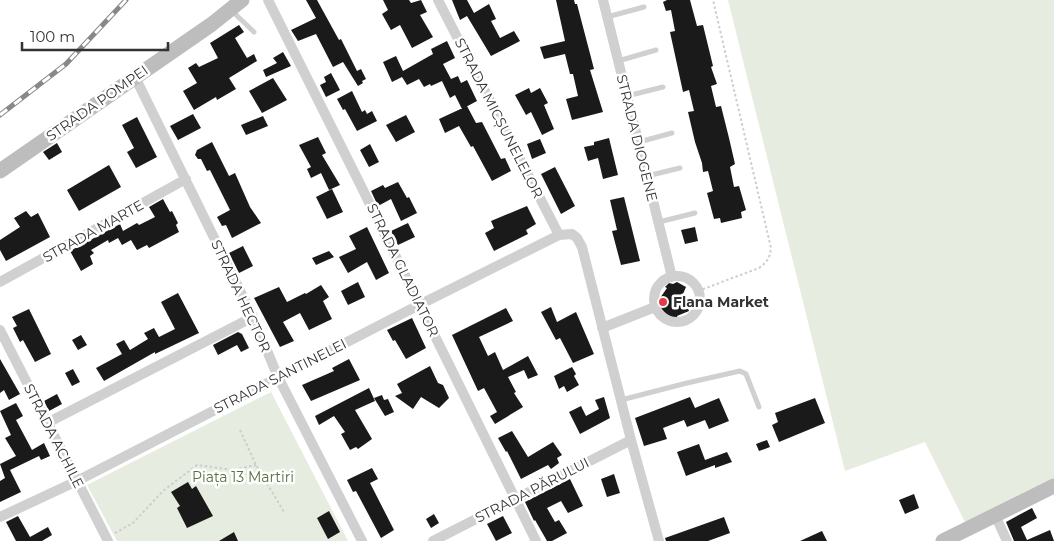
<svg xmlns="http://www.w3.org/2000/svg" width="1054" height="541" font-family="Montserrat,sans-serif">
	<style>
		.green { fill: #e6ecdf }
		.building { fill: #1a1a1a }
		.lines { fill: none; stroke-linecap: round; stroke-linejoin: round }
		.path { stroke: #cdcdcd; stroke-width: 2; stroke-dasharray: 2.5 2.5; stroke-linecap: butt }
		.lane { stroke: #d0d0d0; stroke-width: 5 }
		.street { stroke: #d0d0d0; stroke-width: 10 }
		.secondary { stroke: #bdbdbd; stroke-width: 15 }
		.rail-casing { stroke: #888; stroke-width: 5 }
		.rail { stroke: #fff; stroke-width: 3; stroke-dasharray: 9; stroke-linecap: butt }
		.poi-dot { fill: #e63946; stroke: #fff; stroke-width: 2 }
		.labels { text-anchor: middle; stroke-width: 5; stroke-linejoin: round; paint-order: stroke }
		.street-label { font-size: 14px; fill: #333; stroke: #fff }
		.poi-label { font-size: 14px; font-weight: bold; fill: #333; stroke: #fff; text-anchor: start }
		.park-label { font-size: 14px; fill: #56703f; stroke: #fff }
	</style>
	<rect width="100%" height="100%" fill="#fff"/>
	<path class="green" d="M728 0H1054V482L965 522 925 442 845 471Z
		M271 392 348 541H117L87 485Z"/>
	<path class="building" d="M306 0H317L339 40 341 39 357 71 361 69 366 79 362 81 363 83 358 86 343 62 333 67 316 34 298 41 291 30 316 18Z
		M383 0H409L411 3 421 0 427 12 420 15 433 37 412 48 400 25 391 30 382 14 388 10Z
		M452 0H467L474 13 489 4 496 19 491 21 500 38 514 31 520 41 491 56 467 16 460 20Z
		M556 0H574L575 4H577L594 69 590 70 603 112 572 120 566 99 578 96 573 74H570L565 54 544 59 540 47 565 41Z
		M667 0H690L697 26 703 25 713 66 711 67 717 84 711 86 716 107 721 106 729 138 735 164 730 167 734 187 739 186 746 210 741 212 742 218 721 223 720 218 714 219 707 193 713 191 708 171 703 172 702 163 695 142 688 112 694 111 689 90 683 92 670 32 675 31 671 10 666 11 663 2Z
		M239 25 244 32 235 38 247 58 254 54 257 61 229 78 236 89 217 100 216 97 194 110 183 91 197 83 188 68 196 63 199 67 218 58 210 43Z
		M447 41 455 58 443 64 451 79 458 76 461 83 467 80 477 101 462 109 455 95 450 98 442 81 431 86 430 84 424 87 419 79 407 85 402 77 392 82 383 62 396 56 403 71 433 54 431 49Z
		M283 52 291 66 266 77 263 70 277 63 273 58Z
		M331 73 340 90 326 97 320 85 326 82 324 77Z
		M273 78 287 100 262 113 249 91Z
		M529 88 531 93 540 88 548 103 544 105 554 129 542 135 531 112 526 115 515 95Z
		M352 91 362 112 365 110 367 114 372 111 377 121 357 131 345 109 343 110 337 99Z
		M467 106 476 123 482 122 501 159 505 158 511 171 492 181 473 146 471 147 459 126 445 133 439 119Z
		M193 114 201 128 178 140 170 126Z
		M406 115 415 132 396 142 386 125Z
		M263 116 268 126 246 135 241 125Z
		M137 117 157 157 136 168 127 152 134 148 122 125Z
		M318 137 326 153 322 155 340 185 329 190 321 173 311 178 307 169 311 167 299 145Z
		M609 138 618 175 603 179 598 158 588 161 584 147 594 145V142Z
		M540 139 546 153 532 159 527 144Z
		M212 142 229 176 235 173 250 207 261 223 232 238 226 225 222 226 217 217 230 210 210 170 207 171 201 159H198L195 155 197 150Z
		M57 143 62 152 49 160 43 152Z
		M370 144 379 162 369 167 360 150Z
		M109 165 121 187 79 211 67 190Z
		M555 167 575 206 561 214 541 174Z
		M398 182 407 198 409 197 417 213 401 221 391 199 378 206 371 191 383 185 385 188Z
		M332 189 343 212 327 219 316 197Z
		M624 197 640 261 621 265 612 231 617 230 610 200Z
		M163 199 170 212 172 211 178 223 176 225 179 232 149 248 147 245 137 250 131 240 122 245 118 238 109 243 108 240 91 250 94 253 90 256 93 264 81 271 70 251 120 224 123 231 137 223 139 225 155 217 149 207Z
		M527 206 536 224 526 230 528 234 494 251 485 233 494 228 491 221Z
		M26 211 31 217 38 213 50 237 6 261 0 250V240L20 227 14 218Z
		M408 223 415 237 398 245 391 231Z
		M367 227 389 273 376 280 367 262 348 273 339 257 356 249 349 236Z
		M695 227 698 241 685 244 681 230Z
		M243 246 253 266 239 273 229 253Z
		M329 251 334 257 316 265 312 258Z
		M358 282 365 297 348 305 341 291Z
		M677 282 686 287 683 294 689 311 677 316 678 319H670L661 310 662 305 658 301 667 288 665 287 669 283 673 284Z
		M321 285 329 297 323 301 332 319 309 330 300 313 283 322 294 341 280 347 254 298 279 287 287 302 305 293 306 294Z
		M178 293 199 333 155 354V352L104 381 96 368 122 354 116 344 124 340 130 350 148 339 144 333 154 328 159 337 175 329 161 302Z
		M551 307 557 322 576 312 594 354 573 363 560 338 556 340 541 312Z
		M506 308 513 321 479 337 488 356 495 352 503 370 528 356 538 375 528 379 524 370 508 377 516 392 514 393 523 407 495 424 490 416 497 412 484 388 478 391 452 335Z
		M29 309 51 354 35 362 23 340 20 342 13 328 17 326 12 317Z
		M412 318 426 348 406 359 395 340 393 341 387 330Z
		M238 332 242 334 249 348 241 352 237 345 218 355 213 345Z
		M81 335 87 345 78 350 72 340Z
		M0 359 20 394 9 400 4 390 0 393Z
		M349 359 360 380 311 401 302 385 334 371 332 368Z
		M430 366 438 383 443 385 449 398 439 408 421 397 413 409 395 396 402 393 397 384Z
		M572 367 576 374 574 376 579 385 567 392 564 386 559 389 554 376Z
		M73 369 80 382 72 386 65 373Z
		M369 388 375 401 355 410 372 439 358 449 356 447 350 450 341 434 345 432 334 416 319 425 315 416Z
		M57 394 62 404 49 411 44 401Z
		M382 395 384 400 388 399 394 412 385 416 374 398Z
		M604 397 610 418 580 434 569 412 581 406 586 416 599 409 595 400Z
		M690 397 695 408 719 398 729 421 709 429 705 420 687 427 684 420 663 428 667 439 644 446 635 418Z
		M815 398 825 423 779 442 772 425 778 422 775 413Z
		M16 403 23 416 16 420 32 450 44 443 50 456 41 460 39 456 10 470 21 492 0 502V481L5 478 0 464 16 456 5 438 11 435 0 411Z
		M512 431 528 457 553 442 562 455 557 458 559 463 551 469 548 465 521 479 507 451 506 452 498 438Z
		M767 440 770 447 759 451 756 444Z
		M699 444 705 460 727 452 732 462 715 468V465L686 476 677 452Z
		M372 468 378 479 370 483 394 530 381 538 356 491 353 492 347 480Z
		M614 474 620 493 607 497 601 479Z
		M570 479 583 506 568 513 561 501 547 508 555 522 559 520 567 533 552 541H547L535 520 534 521 525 502Z
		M188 482 192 489 196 486 213 516 187 528 177 508 180 506 171 492Z
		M914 494 919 508 905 514 899 500Z
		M1032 508 1037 518 1021 527 1027 540 1050 530 1054 541H1014L1006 522Z
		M329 511 340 532 328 539 317 518Z
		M434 514 439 523 431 528 426 519Z
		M18 516 30 537 48 527 52 535 42 541H16L6 522Z
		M503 516 512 533 496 541 487 524Z
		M724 517 730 533 708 541H666L665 538Z
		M822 531 827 541H800Z
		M234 532 238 541H219Z"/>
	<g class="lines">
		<path class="path" d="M698 291 759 268C767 262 770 258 771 248L713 0
			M240 430 256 465 284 512
			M115 533 133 523 163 491 197 465 233 470 256 465"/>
		<path class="lane" d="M231 10 254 32
			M607 17 644 7
			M618 61 656 50
			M627 96 663 87
			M639 142 672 133
			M647 176 680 168
			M659 222 695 213
			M621 400 687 383 740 371 746 374 759 407"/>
		<path class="street" d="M268 0 358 180 536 541
			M438 0 559 235
			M603 0 672 277
			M135 77 253 317 278 377 362 541
			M654 299a23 23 0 1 1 46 0a23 23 0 1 1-46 0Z
			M0 282 186 179
			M602 328 655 307
			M0 330 108 541
			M47 423 253 317
			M995 515 1007 541
			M0 517 77 481 419 305 559 235 572 234 577 238 582 247 631 440 659 541
			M433 541 631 440"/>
		<path class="secondary" d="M0 171 212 24 242 0
			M943 541 1054 486"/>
		<defs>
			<path id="rail" d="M0 115 66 64 126 0"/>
		</defs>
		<use href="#rail" class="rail-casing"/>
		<use href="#rail" class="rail"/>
	</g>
	<circle class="poi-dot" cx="663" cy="302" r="5"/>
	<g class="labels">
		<g class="street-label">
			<text transform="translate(97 103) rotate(-35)" y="5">STRADA POMPEI</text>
			<text transform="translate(499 118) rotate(63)" y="5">STRADA MICȘUNELELOR</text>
			<text transform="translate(637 138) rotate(76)" y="5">STRADA DIOGENE</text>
			<text transform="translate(93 231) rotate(-29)" y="5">STRADA MARTE</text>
			<text transform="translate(403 270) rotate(64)" y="5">STRADA GLADIATOR</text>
			<text transform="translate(241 296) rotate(65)" y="5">STRADA HECTOR</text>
			<text transform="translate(280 376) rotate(-27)" y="5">STRADA SANTINELEI</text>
			<text transform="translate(54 436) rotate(63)" y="5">STRADA ACHILE</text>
			<text transform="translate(532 490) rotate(-27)" y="5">STRADA PĂRULUI</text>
		</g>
		<g class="poi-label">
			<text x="673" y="307">Flana Market</text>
		</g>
		<g class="park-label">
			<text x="243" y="482">Piața 13 Martiri</text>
		</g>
	</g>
	<path d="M22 42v8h146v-8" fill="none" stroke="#333333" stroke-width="2.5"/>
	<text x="30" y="42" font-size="15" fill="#333333" stroke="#ffffff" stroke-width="4" paint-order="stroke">100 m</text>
</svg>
